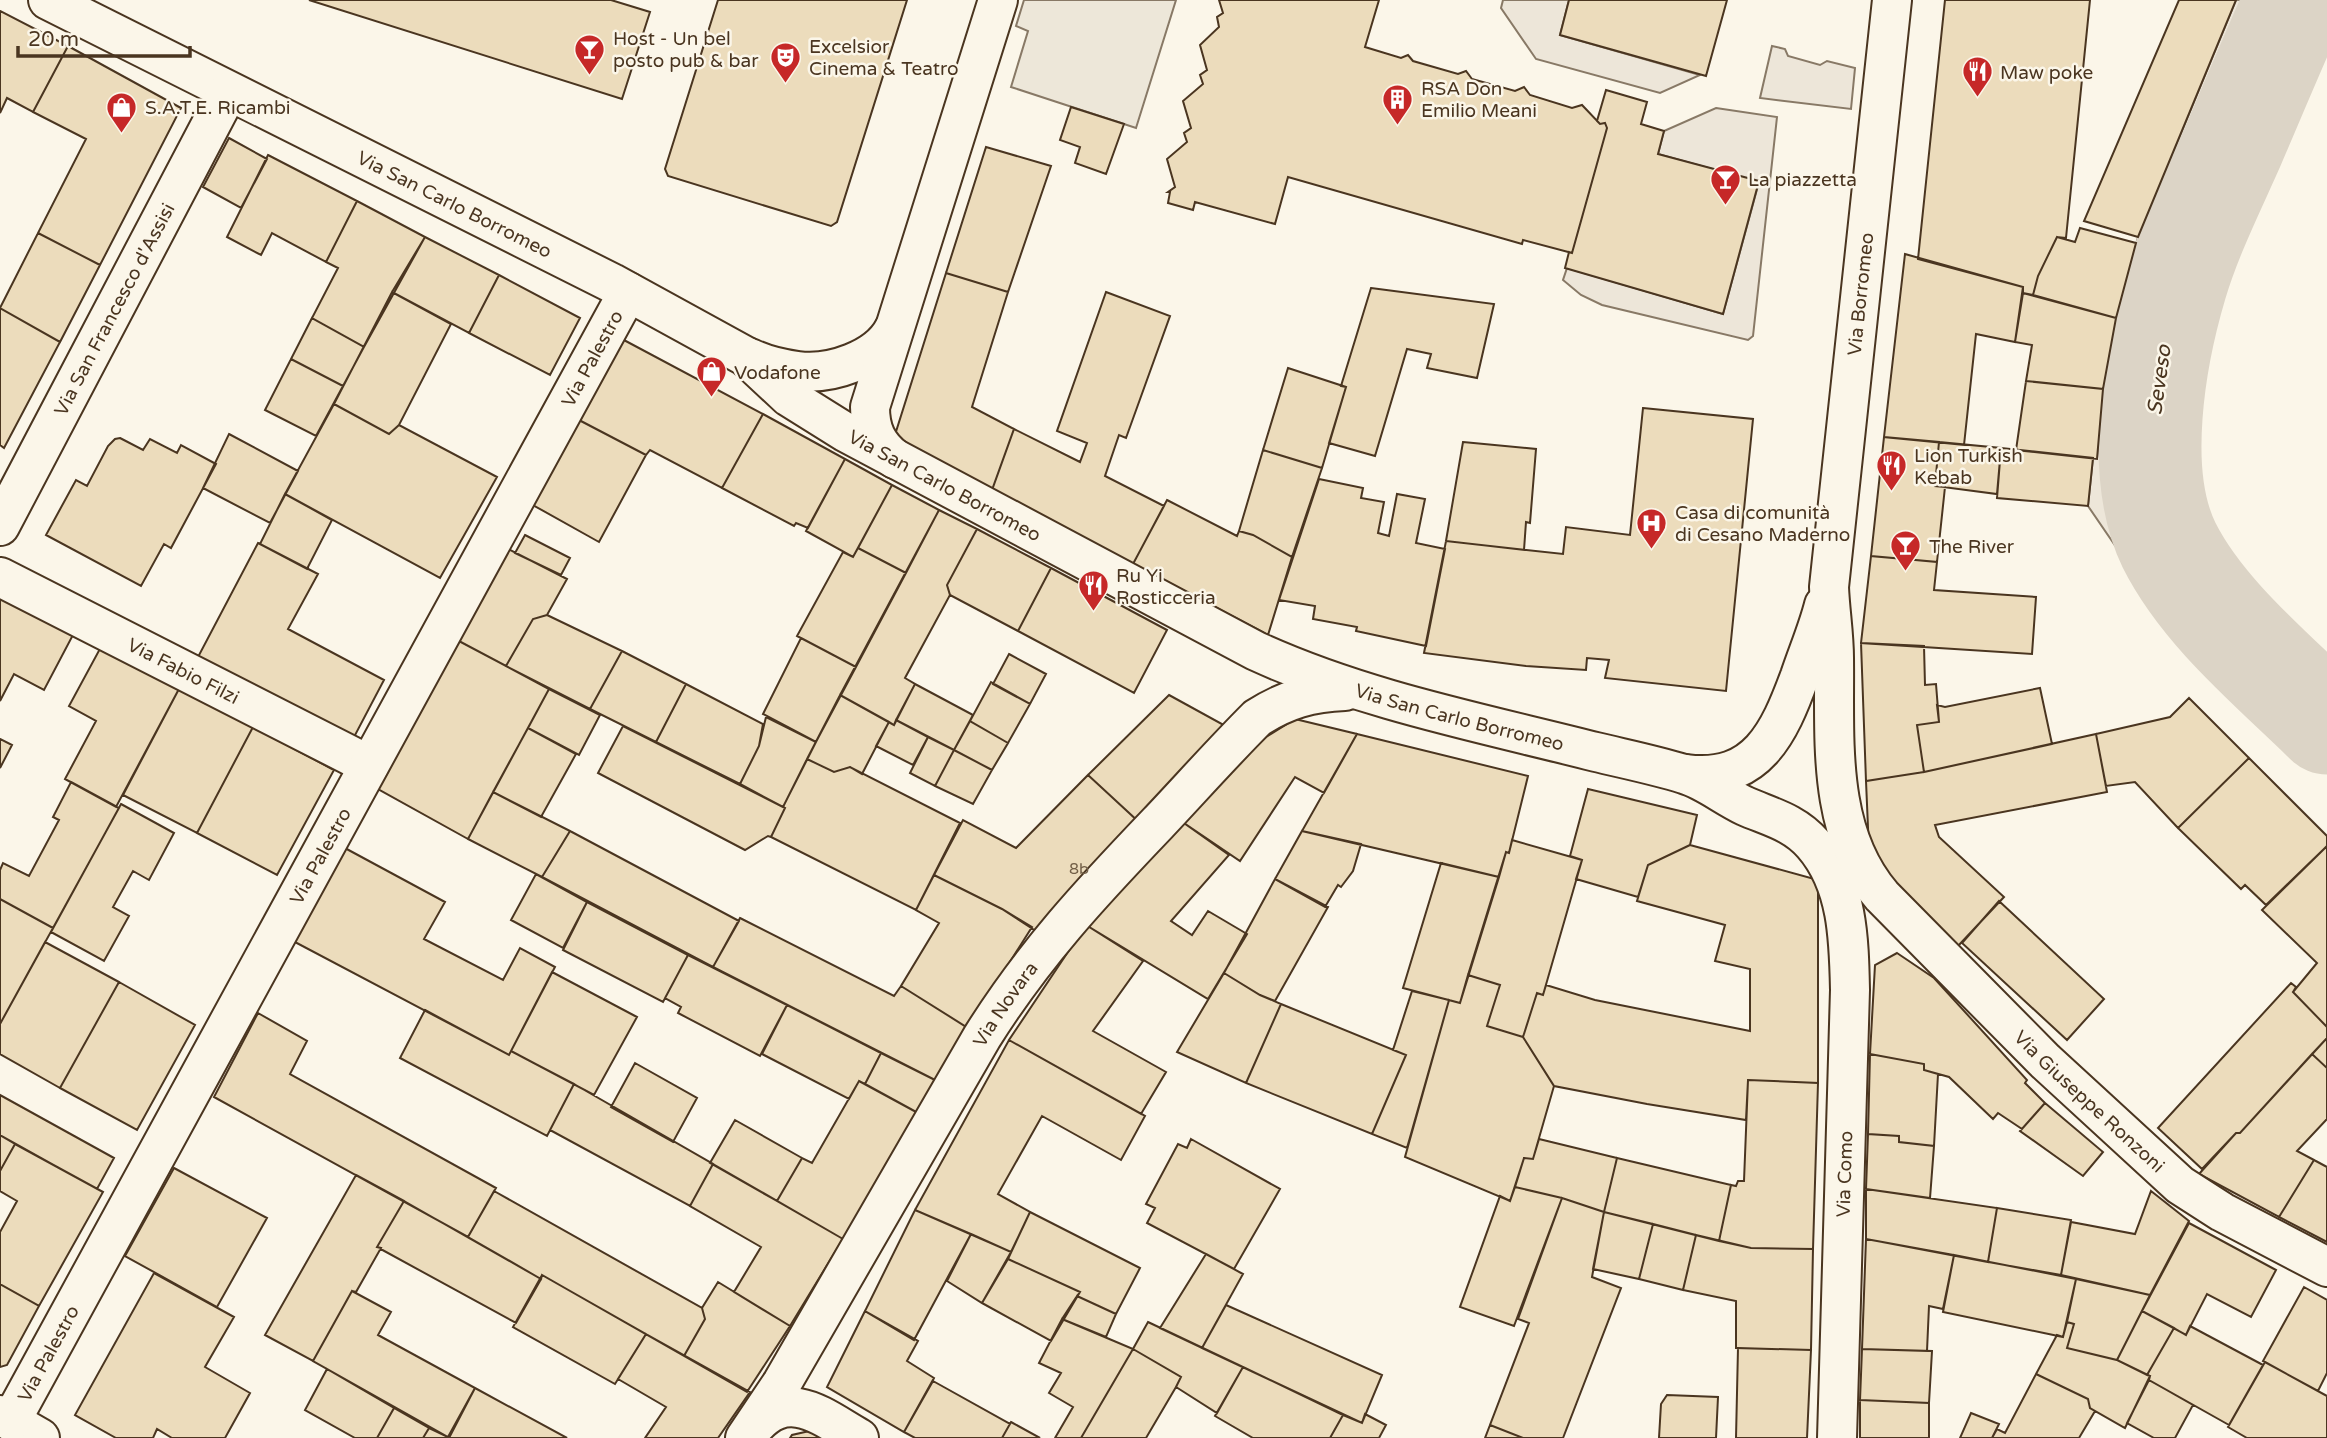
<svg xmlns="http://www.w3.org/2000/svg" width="2327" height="1438" font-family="'Varela Round',sans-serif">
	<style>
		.green { fill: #ede6d9; stroke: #887966; stroke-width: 2 }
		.parking { fill: #ede7d9; stroke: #887966; stroke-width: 2 }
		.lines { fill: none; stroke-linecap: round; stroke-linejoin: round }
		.river { stroke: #dcd4c6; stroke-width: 103 }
		.building { fill: #ecdcbc; stroke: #4a3520; stroke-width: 2 }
		.street-casing { stroke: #4a3520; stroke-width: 42 }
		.street { stroke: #fbf6e9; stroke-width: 38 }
		.labels { text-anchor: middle; stroke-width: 5; stroke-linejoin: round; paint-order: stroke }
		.number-label { font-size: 16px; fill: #725f47 }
		.poi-label { font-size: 19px; fill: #4a3520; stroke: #fbf6e9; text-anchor: start }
		.street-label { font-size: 19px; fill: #4a3520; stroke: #fbf6e9 }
		.water-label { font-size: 21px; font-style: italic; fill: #4a3520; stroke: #fbf6e9 }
	</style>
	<rect width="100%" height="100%" fill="#fbf6e9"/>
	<path class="green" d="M1503 0H1569L1560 35 1700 75 1660 93 1536 59 1501 8Z
		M2236 0H2259L2154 234 2135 288 2117 370 2110 439V481L2125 526 2155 582 2202 651 2247 708 2221 682 2153 601 2088 506 2093 458H2097L2108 349 2138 237Z
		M1772 46 1785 49 1788 56 1820 65 1827 61 1855 68 1851 109 1760 98Z
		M1716 108 1777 117 1753 336 1748 340 1602 305 1581 295 1563 280 1567 268 1723 314 1759 182 1658 154 1664 131Z"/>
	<path class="parking" d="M1024 0H1176L1136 128 1011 87 1028 31 1016 26Z"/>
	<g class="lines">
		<path class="river" d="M2296 0C2274 49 2254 97 2233 146 2213 191 2190 237 2176 284 2154 358 2134 473 2169 545 2203 613 2273 670 2327 723"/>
	</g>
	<path class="building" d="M309 0H611L650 12 622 99Z
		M718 0H907L837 222 831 226 668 176 665 169Z
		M1219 0H1379L1365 47 1401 58 1408 55 1413 61 1458 74 1466 71 1472 79 1515 91 1524 87 1530 95 1572 108 1582 105 1600 124 1605 123 1607 128 1572 253 1523 240 1522 244 1288 177 1275 224 1195 202 1193 210 1168 203 1170 192H1168L1175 187 1167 159 1187 142 1184 133 1191 128 1183 101 1203 84 1200 75 1207 70 1200 45 1219 27 1217 17 1223 13Z
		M1569 0H1727L1706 76 1560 35Z
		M1945 0H2090L2066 238 2057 237 2038 276 2033 295 2023 293V287L1918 259Z
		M2179 0H2236L2138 237 2084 221Z
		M0 11 68 46 33 112 7 98 0 113Z
		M68 46 181 108 100 265 38 233 86 139 33 112Z
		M1606 90 1647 102 1641 124 1664 131 1658 154 1759 181 1723 314 1565 268 1569 252 1572 253 1607 128 1605 123 1600 124 1597 121Z
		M1071 107 1124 124 1106 174 1075 163 1080 147 1060 140Z
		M229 138 267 159 241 208 203 187Z
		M986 147 1051 166 1008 292 946 273Z
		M268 155 357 201 326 262 272 233 261 255 227 237Z
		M357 201 425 237 364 347 312 318 338 268 326 262Z
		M2080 228 2136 243 2116 318 2033 295 2038 276 2057 237 2075 242Z
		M38 233 100 265 60 342 0 308Z
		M425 237 499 275 469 333 392 292Z
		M1905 254 2023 287 2015 342 1976 334 1964 445 1884 437Z
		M946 273 1008 292 972 407 1014 429 992 490 894 438Z
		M499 275 580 318 550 375 469 333Z
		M1371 288 1494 304 1477 378 1427 368 1431 354 1407 349 1375 456 1329 443 1346 387 1341 386Z
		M392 292 451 324 399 425 389 434 334 404Z
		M1106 292 1170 316 1126 438 1119 435 1105 476 1164 506 1133 564 992 490 1014 429 1080 462 1087 443 1057 431Z
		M2023 293 2116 318 2103 389 2026 381 2032 345 2015 342Z
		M0 308 60 342 4 448 0 445Z
		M312 318 364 347 343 386 291 359Z
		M622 339 763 414 722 488 650 450 646 455 579 420Z
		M291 359 343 386 316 436 265 410Z
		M1288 368 1346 387 1322 468 1263 450Z
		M2026 381 2103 389 2097 459 2016 450Z
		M334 404 389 434 399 425 497 477 440 578 285 494Z
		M1643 408 1753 419 1726 691 1605 678 1609 660 1587 658 1586 670 1526 666 1424 653 1446 541 1563 554 1566 527 1630 535Z
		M763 414 845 459 808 528 796 523 794 526 722 488Z
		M577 419 646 455 599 542 531 504Z
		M229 434 298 471 270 523 203 488Z
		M1884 437 1939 442 1935 486 1945 487 1937 562 1871 556Z
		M120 438 143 450 150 439 177 453 181 445 216 464 171 548 164 544 141 586 46 535 76 480 87 486 108 446 115 439Z
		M1463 442 1536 449 1530 523 1526 522 1524 550 1446 541Z
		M1939 442 2001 448 1997 494 1935 486Z
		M2001 448 2093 458 2088 506 1997 498Z
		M1263 450 1322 468 1292 557 1253 535 1239 531Z
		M845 459 892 485 853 557 806 531Z
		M1319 479 1363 488 1361 498 1384 502 1378 533 1389 536 1397 494 1425 499 1416 543 1445 549 1426 646 1356 631 1357 627 1313 619 1315 606 1279 600Z
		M892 485 939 510 906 573 858 548Z
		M285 494 332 520 307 569 260 544Z
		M1167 500 1237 536 1239 531 1253 535 1292 557 1268 635 1133 564Z
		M939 510 977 529 947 585 950 595 905 678 915 684 894 725 840 695Z
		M977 529 1051 568 1018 631 950 595 947 585Z
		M525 535 570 558 561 575 515 553Z
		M258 543 318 574 288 629 384 680 353 739 198 657Z
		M858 548 906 573 856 667 797 636 843 552 853 557Z
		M508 549 567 579 547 615 533 619 506 666 457 640Z
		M1871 556 1937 562 1934 590 2036 597 2032 654 1861 643Z
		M1051 568 1167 630 1134 693 1018 631Z
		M0 594 74 633 44 690 14 674 0 701Z
		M547 615 622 651 590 709 506 666 533 619Z
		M801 638 856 667 816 742 763 714Z
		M457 640 549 689 468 839 378 789Z
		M1861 643 1924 646 1925 685 1936 684 1939 722 1917 725 1924 772 1866 781Z
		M102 645 180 687 116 807 65 779 96 721 69 706Z
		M622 651 686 684 656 742 590 709Z
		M1009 654 1046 674 1030 704 993 684Z
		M991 682 1030 704 1008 743 970 721Z
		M686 684 763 724 759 746 740 784 656 742Z
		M915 684 973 715 954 750 896 720Z
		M180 687 253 727 197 833 123 795Z
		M2040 688 2052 744 1924 772 1917 725 1939 722 1937 705 1945 707Z
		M549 689 600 715 579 755 528 728Z
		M840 695 889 722 862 774 850 767 834 772 807 759Z
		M1169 695 1231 729 1140 823 1088 775Z
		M2189 698 2249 758 2178 828 2135 782 2106 786 2096 734 2170 717Z
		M766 717 816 742 783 807 740 784 759 746Z
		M1295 719 1357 734 1324 793 1295 777 1240 861 1181 821 1266 737Z
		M896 720 928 737 913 765 876 746 889 722 894 725Z
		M970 721 1008 743 992 770 954 750Z
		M623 726 785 808 771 837 768 836 745 850 598 773Z
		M253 727 334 770 277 875 197 833Z
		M528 728 576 754 541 817 493 792Z
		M1357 734 1528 776 1509 853 1506 852 1499 877 1302 831Z
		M2096 734 2107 792 1935 825 1939 837 2004 897 1958 946 1879 873 1869 851 1866 781 1924 772Z
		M928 737 954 750 935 786 910 773Z
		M0 739 12 745 0 768Z
		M954 750 992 770 973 804 935 786Z
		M2249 758 2327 836V846L2266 905 2245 885 2241 889 2178 828Z
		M807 759 834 772 850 767 960 823 916 910 771 837 785 808 783 807Z
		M1088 775 1140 823 1045 937 1002 909 934 875 963 820 1016 848Z
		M71 782 119 808 53 928 0 899V870L3 863 29 876 59 820 53 817Z
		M1588 789 1697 815 1690 845 1648 865 1638 897 1576 879 1582 860 1570 856Z
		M493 792 570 831 542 877 468 839Z
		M121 804 174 833 149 880 133 871 113 907 129 916 104 961 51 932Z
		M1181 821 1229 855 1171 921 1192 935 1208 911 1247 934 1208 999 1086 925Z
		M570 831 739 921 713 967 542 877Z
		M1302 831 1361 844 1353 871 1341 887 1338 885 1325 907 1275 879Z
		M1512 840 1582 860 1543 995 1537 993 1523 1037 1487 1026 1500 985 1468 975 1506 852 1509 853Z
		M1690 845 1818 880V1083L1748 1080 1746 1120 1647 1104 1554 1086 1523 1037 1537 993 1543 995 1546 985 1595 1000 1750 1031V969L1715 961 1725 925 1637 901 1648 865Z
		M2327 846V1027L2293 992 2317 963 2262 910Z
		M343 847 445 902 424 939 503 980 520 948 555 967 509 1055 293 941Z
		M1441 863 1499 877 1460 1003 1403 988Z
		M536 874 587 902 563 948 511 920Z
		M934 875 1002 909 1032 927 968 1028 901 986 939 923 916 910Z
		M1275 879 1328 907 1275 1001 1260 995 1224 973Z
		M0 899 53 928 0 1024Z
		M1999 901 2104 999 2067 1040 1962 943Z
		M587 902 688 955 663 1002 563 950Z
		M740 918 894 996 901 986 968 1028 937 1081 713 967Z
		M1086 925 1143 961 1093 1031 1166 1072 1141 1114 1009 1040Z
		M45 942 119 982 60 1088 0 1054V1024Z
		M1897 953 1934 978 2027 1080 2025 1083 2045 1103 2022 1129 1998 1113 1993 1119 1949 1077 1924 1070V1064L1870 1054 1875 965Z
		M688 955 787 1005 760 1056 678 1013 681 1007 665 998Z
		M552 972 637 1017 594 1095 511 1051Z
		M1224 973 1260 995 1281 1004 1246 1083 1177 1052Z
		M1468 975 1500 985 1487 1026 1523 1037 1554 1086 1533 1159 1524 1158 1510 1201 1405 1157 1449 1000 1460 1003Z
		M119 982 195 1025 137 1130 60 1088Z
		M2291 983 2296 987 2293 992 2327 1027V1038L2240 1133H2236L2202 1169 2158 1128Z
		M1412 991 1449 1000 1407 1148 1372 1134 1406 1055 1393 1050Z
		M1281 1004 1406 1055 1372 1134 1246 1083Z
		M787 1005 881 1053 865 1084 859 1081 849 1099 762 1054Z
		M425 1010 509 1055 511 1051 574 1084 547 1136 400 1058Z
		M258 1013 307 1041 290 1074 496 1188 468 1237 214 1097Z
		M2327 1038V1068L2312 1054Z
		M1009 1040 1145 1116 1121 1160 1042 1116 998 1194 1030 1212 1011 1252 915 1210Z
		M881 1053 937 1081 918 1113 865 1084Z
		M1870 1054 1924 1064V1070L1938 1074 1934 1146 1899 1142V1136L1868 1134Z
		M2312 1054 2327 1068V1119L2297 1151 2314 1160 2279 1217 2199 1174 2236 1133H2240Z
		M635 1063 697 1098 673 1142 611 1107Z
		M1748 1080 1818 1083 1813 1249 1751 1248 1719 1241 1731 1185 1736 1186 1738 1181H1744Z
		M859 1081 918 1113 843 1239 777 1201 802 1158 812 1163Z
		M574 1084 713 1164 690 1206 550 1130Z
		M0 1095 114 1158 97 1189 0 1135Z
		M2045 1103 2103 1152 2083 1176 2020 1131Z
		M735 1120 802 1158 777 1201 710 1163Z
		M1868 1134 1899 1136V1142L1934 1146 1930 1198 1866 1189Z
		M0 1135 15 1144 0 1171Z
		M1191 1139 1280 1189 1234 1269 1147 1223 1155 1208 1146 1204 1178 1144 1187 1148Z
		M1539 1139 1617 1158 1604 1212 1562 1198 1515 1187 1524 1158 1533 1159Z
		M15 1144 103 1192 39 1306 0 1284V1232L17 1201 0 1191V1171Z
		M1617 1158 1731 1185 1719 1241 1604 1212Z
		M2314 1160 2327 1167V1242L2279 1217Z
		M713 1164 843 1239 790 1326 734 1292 761 1247 690 1206Z
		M174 1168 267 1218 217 1307 125 1256Z
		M356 1175 404 1201 377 1247 381 1248 356 1292 352 1291 313 1361 265 1335Z
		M1515 1187 1562 1198 1514 1326 1460 1307 1500 1196 1510 1201Z
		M1866 1189 1997 1208 1988 1262 1866 1239Z
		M494 1191 702 1308 705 1319 684 1356 542 1275 541 1279 468 1237Z
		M2151 1191 2189 1221 2150 1295 2061 1275 2071 1222 2135 1234Z
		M1562 1198 1604 1212 1592 1277 1621 1288 1563 1438H1523L1490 1425 1529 1323 1518 1319Z
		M404 1201 541 1279 516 1323 377 1247Z
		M1997 1208 2071 1220 2061 1275 1988 1262Z
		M915 1210 971 1234 914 1340 865 1311Z
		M1030 1212 1140 1268 1116 1314 1077 1296 1080 1292 1008 1259Z
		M1604 1212 1653 1224 1639 1279 1593 1269Z
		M2189 1223 2276 1270 2251 1317 2207 1294 2186 1335 2142 1311Z
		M1653 1224 1696 1235 1683 1290 1639 1279Z
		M971 1234 1011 1252 982 1303 947 1281Z
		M1696 1235 1751 1248 1813 1249 1811 1350 1736 1348V1301L1683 1290Z
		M1866 1239 1954 1255 1943 1309 1929 1306 1927 1351 1862 1349Z
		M1206 1254 1243 1274 1202 1348 1160 1328Z
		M1954 1255 2076 1279 2063 1337 1943 1312Z
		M1008 1259 1080 1292 1051 1341 982 1303Z
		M154 1273 234 1317 205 1367 250 1393 225 1438H172L157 1429 153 1438H116L75 1415Z
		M542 1275 646 1334 615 1384 513 1327Z
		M2076 1279 2150 1295 2117 1360 2067 1348 2074 1324 2067 1322Z
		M718 1282 790 1326 747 1392 684 1356 705 1319 702 1308Z
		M0 1284 39 1306 7 1365 0 1367Z
		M2304 1287 2327 1300V1373L2318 1391 2263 1361Z
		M352 1291 391 1312 378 1335 475 1388 448 1437 313 1361Z
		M1077 1296 1116 1314 1106 1337 1062 1319Z
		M1226 1305 1382 1375 1362 1423 1202 1348Z
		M865 1311 918 1341 907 1361 934 1378 904 1432 827 1387Z
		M2142 1311 2174 1328 2147 1375 2117 1360Z
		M1062 1319 1133 1349 1081 1438H1055L1073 1407 1049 1393 1061 1373 1039 1363Z
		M1148 1322 1243 1367 1217 1413 1176 1387 1181 1377 1133 1349Z
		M2067 1322 2074 1324 2067 1348 2117 1360 2150 1376 2125 1428 2090 1408 2088 1399 2036 1374 2057 1335 2063 1337Z
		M2190 1326 2263 1365 2229 1425 2149 1380 2150 1376 2147 1375 2174 1328 2186 1335Z
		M646 1334 750 1392 718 1438H645L666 1407 618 1379Z
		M1738 1348 1811 1350 1807 1438H1736Z
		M1133 1349 1181 1377 1176 1387 1146 1438H1081Z
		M1862 1349 1932 1351 1929 1403 1860 1400Z
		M2265 1362 2327 1396V1438H2247L2228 1427Z
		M1243 1367 1343 1415 1330 1438H1253L1215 1416Z
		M327 1369 394 1408 377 1438H355L305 1410Z
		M2036 1374 2088 1399 2090 1408 2095 1411 2079 1438H1992L1997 1429 2005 1433Z
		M2149 1380 2193 1405 2175 1438H2154L2127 1423Z
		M933 1381 1010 1424 1002 1438H915L904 1432Z
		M475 1388 567 1438H449Z
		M1667 1395 1718 1397 1716 1438H1659L1661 1404Z
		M1860 1400 1929 1403V1438H1860Z
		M394 1408 429 1428 423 1438H377Z
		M1971 1413 1999 1424 1992 1438H1960Z
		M1365 1414 1386 1425 1379 1438H1330L1343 1415 1362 1423Z
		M1011 1422 1040 1438H1002Z
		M1490 1425 1523 1438H1485Z
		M429 1428 448 1437 449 1438H423Z
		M818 1429 834 1438H790L792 1435Z"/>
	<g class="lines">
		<defs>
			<g id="street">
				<path id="s1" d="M48 0 612 283 745 356 789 397 845 432 1256 651C1363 700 1482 723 1596 752 1625 759 1655 765 1684 774 1705 780 1724 796 1745 806 1770 817 1794 822 1813 844 1848 884 1849 940 1850 990L1837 1438"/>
				<path id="s2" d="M1892 0 1829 587C1830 611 1834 634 1834 658 1835 738 1826 831 1882 896L2045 1061 2180 1185 2222 1212 2327 1267"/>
				<path d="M750 358C765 365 781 369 798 371 830 375 878 360 894 329"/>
				<path d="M895 459C877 445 870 430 870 407L998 0"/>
				<path id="s3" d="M0 526 228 92"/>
				<path id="s4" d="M0 577 369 765"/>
				<path d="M1686 774C1757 783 1779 733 1800 676 1808 652 1818 629 1824 605"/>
				<path d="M0 1415 40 1438"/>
				<path id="s5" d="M11 1421 628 292"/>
				<path d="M754 1427C789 1387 822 1417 859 1438"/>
				<path id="s6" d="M745 1438 782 1383 982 1037C1034 954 1091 893 1158 823 1191 788 1223 752 1257 718 1285 700 1311 692 1345 691"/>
			</g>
		</defs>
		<use href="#street" class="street-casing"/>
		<use href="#street" class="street"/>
	</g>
	<defs>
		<symbol id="bar-pin" viewBox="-11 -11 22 30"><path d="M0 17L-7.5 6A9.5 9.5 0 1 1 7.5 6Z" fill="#c62828" stroke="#fbf6e9"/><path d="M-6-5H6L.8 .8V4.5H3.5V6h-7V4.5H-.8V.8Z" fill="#fff"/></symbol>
		<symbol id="theatre-pin" viewBox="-11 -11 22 30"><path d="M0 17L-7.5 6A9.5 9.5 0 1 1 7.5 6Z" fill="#c62828" stroke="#fbf6e9"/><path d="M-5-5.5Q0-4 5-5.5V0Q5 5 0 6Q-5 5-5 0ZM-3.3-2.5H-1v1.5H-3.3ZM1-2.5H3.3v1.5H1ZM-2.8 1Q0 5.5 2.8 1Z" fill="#fff"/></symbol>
		<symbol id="restaurant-pin" viewBox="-11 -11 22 30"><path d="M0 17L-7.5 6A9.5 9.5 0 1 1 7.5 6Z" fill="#c62828" stroke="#fbf6e9"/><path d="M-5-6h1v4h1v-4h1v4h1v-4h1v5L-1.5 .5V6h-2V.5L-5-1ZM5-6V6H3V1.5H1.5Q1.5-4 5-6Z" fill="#fff"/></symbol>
		<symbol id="building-pin" viewBox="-11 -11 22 30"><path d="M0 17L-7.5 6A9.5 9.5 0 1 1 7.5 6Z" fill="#c62828" stroke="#fbf6e9"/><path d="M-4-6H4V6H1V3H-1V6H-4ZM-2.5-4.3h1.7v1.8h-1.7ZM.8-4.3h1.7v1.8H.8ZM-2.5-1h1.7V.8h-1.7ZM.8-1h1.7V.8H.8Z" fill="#fff"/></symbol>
		<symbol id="shop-pin" viewBox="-11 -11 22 30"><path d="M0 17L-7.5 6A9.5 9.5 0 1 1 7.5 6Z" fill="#c62828" stroke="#fbf6e9"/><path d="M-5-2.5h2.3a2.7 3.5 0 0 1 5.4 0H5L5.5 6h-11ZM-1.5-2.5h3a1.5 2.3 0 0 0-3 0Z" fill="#fff"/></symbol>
		<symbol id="hospital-pin" viewBox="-11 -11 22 30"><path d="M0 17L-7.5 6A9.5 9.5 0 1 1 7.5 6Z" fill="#c62828" stroke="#fbf6e9"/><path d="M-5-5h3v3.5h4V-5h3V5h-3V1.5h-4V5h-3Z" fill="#fff"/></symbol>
	</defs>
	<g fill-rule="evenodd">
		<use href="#bar-pin" x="572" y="32" width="35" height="47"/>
		<use href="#theatre-pin" x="768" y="40" width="35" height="47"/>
		<use href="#restaurant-pin" x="1960" y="54" width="35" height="47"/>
		<use href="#building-pin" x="1380" y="82" width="35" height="47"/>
		<use href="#shop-pin" x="104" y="90" width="35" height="47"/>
		<use href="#bar-pin" x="1708" y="162" width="35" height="47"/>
		<use href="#shop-pin" x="694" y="354" width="35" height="47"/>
		<use href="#restaurant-pin" x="1874" y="448" width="35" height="47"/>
		<use href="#hospital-pin" x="1634" y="506" width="35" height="47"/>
		<use href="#bar-pin" x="1888" y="528" width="35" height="47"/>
		<use href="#restaurant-pin" x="1076" y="568" width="35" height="47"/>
	</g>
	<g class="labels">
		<g class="number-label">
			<text x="1079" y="874">8b</text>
		</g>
		<g class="poi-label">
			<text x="613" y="45">Host - Un bel<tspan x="613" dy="22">posto pub &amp; bar</tspan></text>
			<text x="809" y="53">Excelsior<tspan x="809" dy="22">Cinema &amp; Teatro</tspan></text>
			<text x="2000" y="79">Maw poke</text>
			<text x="1421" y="95">RSA Don<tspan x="1421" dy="22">Emilio Meani</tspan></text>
			<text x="145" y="114">S.A.T.E. Ricambi</text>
			<text x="1748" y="186">La piazzetta</text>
			<text x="734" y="379">Vodafone</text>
			<text x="1914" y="462">Lion Turkish<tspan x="1914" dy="22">Kebab</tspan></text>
			<text x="1675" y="519">Casa di comunità<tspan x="1675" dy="22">di Cesano Maderno</tspan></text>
			<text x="1929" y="553">The River</text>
			<text x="1116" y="582">Ru Yi<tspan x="1116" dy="22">Rosticceria</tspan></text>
		</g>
		<g class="street-label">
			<text dy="7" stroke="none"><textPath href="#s1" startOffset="455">Via San Carlo Borromeo</textPath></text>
			<text transform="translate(1860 294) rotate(-84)" y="7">Via Borromeo</text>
			<text dy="7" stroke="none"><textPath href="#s3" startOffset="245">Via San Francesco d'Assisi</textPath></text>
			<text dy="7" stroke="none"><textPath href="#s5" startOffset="1211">Via Palestro</textPath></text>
			<text dy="7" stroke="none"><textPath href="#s1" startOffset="1022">Via San Carlo Borromeo</textPath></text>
			<text dy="7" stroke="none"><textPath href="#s4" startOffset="206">Via Fabio Filzi</textPath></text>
			<text dy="7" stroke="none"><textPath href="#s1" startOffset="1589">Via San Carlo Borromeo</textPath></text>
			<text dy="7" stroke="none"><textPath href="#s5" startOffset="644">Via Palestro</textPath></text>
			<text dy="7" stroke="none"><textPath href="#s6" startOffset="506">Via Novara</textPath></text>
			<text dy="7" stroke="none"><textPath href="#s2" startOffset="1202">Via Giuseppe Ronzoni</textPath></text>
			<text transform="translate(1844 1174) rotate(-88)" y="7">Via Como</text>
			<text dy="7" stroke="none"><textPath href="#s5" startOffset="77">Via Palestro</textPath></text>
		</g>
		<g class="water-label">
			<text transform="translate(2159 380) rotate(-82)" y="7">Seveso</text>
		</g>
	</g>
	<path d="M18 46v10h172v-10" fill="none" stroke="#4a3520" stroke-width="3.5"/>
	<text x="28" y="46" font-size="21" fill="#4a3520" stroke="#fbf6e9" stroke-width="5" paint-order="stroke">20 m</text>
</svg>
